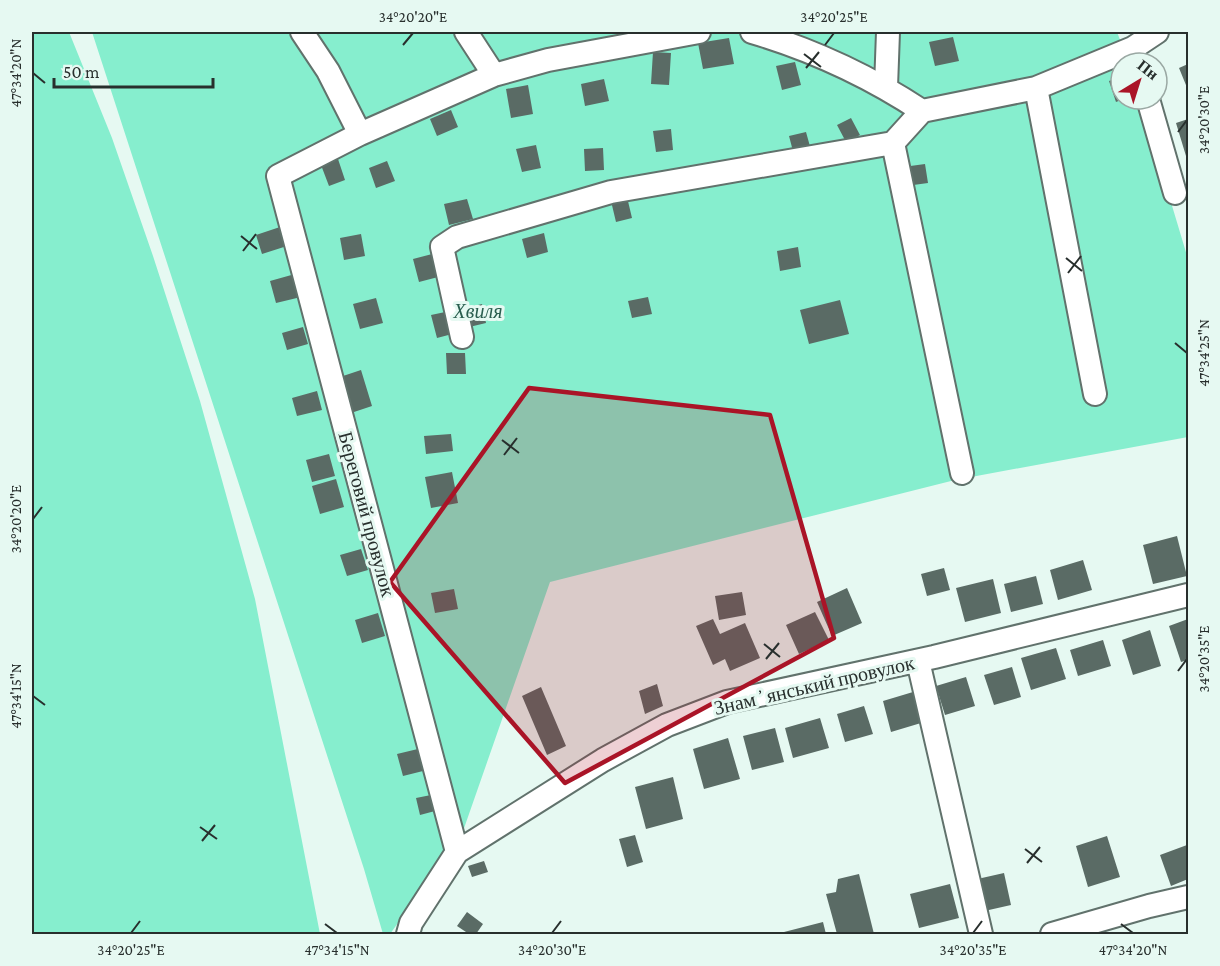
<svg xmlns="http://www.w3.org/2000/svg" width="1220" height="966" font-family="'Crimson Pro',serif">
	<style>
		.green { fill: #86eece }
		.building { fill: #5a6b65 }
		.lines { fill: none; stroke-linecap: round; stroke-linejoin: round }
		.minor-casing { stroke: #61726c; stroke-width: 26 }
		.minor { stroke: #fff; stroke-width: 22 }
		.marked { fill: #aa1427; fill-opacity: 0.2; stroke: #aa1427; stroke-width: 4.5; stroke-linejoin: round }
		.ticks { fill: none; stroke: #282f2d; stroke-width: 2 }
		.labels { text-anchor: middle; stroke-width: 6; stroke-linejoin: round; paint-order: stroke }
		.park-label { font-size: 20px; font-style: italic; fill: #2a5e4f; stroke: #e6f9f2 }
		.street-label { font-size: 20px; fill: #282f2d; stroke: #e6f9f2 }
		.neatline { fill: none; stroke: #282f2d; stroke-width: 2 }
		.ticks-label { font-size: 15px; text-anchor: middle; fill: #282f2d }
	</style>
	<rect width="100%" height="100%" fill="#e6f9f2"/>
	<path class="green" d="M32 32H69L112 138 153 256 200 401 255 599 320 934H32Z
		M92 32H1117L1129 63H1121V99H1140L1188 259V437L955 480 550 582 462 834 390 934H383L364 869Z"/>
	<path class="building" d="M953 37 959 61 935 66 929 42Z
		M729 38 734 64 703 69 698 43Z
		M653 52 671 53 669 85 651 84Z
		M795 62 801 85 782 90 776 66Z
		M1188 64V90L1179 68Z
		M1121 76V100L1116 102 1109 81Z
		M604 79 609 101 585 106 581 84Z
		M528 85 533 114 511 118 506 89Z
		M451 110 458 127 437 136 430 119Z
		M851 118 860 135 846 142 837 125Z
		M1188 119V156H1186L1176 123Z
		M671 129 673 150 656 152 653 131Z
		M806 132 811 150 794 155 789 136Z
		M536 145 541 168 522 172 516 149Z
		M603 148 604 170 585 171 584 149Z
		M338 159 345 180 329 186 321 165Z
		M387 161 395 181 376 188 369 168Z
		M925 164 928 183 906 186 903 167Z
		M627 197 632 218 616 222 611 201Z
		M467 199 473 219 449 225 444 204Z
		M280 227 287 246 262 254 256 235Z
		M544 233 548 252 527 258 522 239Z
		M361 234 365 256 344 260 340 238Z
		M798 247 801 267 780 271 777 251Z
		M436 253 442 276 419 282 413 259Z
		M295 274 301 297 276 303 270 281Z
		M648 297 652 314 632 318 628 301Z
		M376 298 383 323 360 329 353 304Z
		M840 300 849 334 809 344 800 310Z
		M482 304 486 323 465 328 462 309Z
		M450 311 456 333 437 338 431 315Z
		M303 327 308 344 287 350 282 333Z
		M446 353H465L466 374H447Z
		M361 370 372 406 348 414 337 378Z
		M317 391 322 410 297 416 292 398Z
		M451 434 453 451 426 454 424 436Z
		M329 454 335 476 312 482 306 460Z
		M452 472 458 503 431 508 425 477Z
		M336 479 344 507 320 514 312 486Z
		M1177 536 1187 576 1153 584 1143 545Z
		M361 549 368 570 347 576 340 555Z
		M1083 560 1092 590 1058 600 1050 570Z
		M944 568 950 590 927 596 921 574Z
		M1036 576 1043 604 1011 612 1004 584Z
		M993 579 1001 613 965 622 956 588Z
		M847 588 862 623 832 636 817 602Z
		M454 589 458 609 435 613 431 593Z
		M742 592 746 615 719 620 715 596Z
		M815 612 829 640 799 654 786 625Z
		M378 613 385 636 362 643 355 620Z
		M713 619 720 634 745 623 760 658 730 671 725 659 713 665 696 626Z
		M1188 619V660L1181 662 1169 626Z
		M1150 630 1161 666 1133 675 1122 640Z
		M1103 640 1111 666 1078 676 1070 650Z
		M1056 648 1066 679 1031 690 1021 658Z
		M1012 667 1021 697 994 705 984 675Z
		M966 677 975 706 945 715 936 686Z
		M657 684 663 706 645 714 639 691Z
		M541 687 566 746 547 755 522 696Z
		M913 692 921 723 891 732 883 701Z
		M864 706 873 734 845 742 837 714Z
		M820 718 829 748 793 758 785 728Z
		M775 728 784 762 752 770 743 736Z
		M728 738 740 779 704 789 693 749Z
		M422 748 427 770 403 776 397 754Z
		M673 777 683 819 646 829 635 787Z
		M431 795 435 811 420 815 416 798Z
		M635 835 643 862 627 867 619 839Z
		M1107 836 1120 877 1088 887 1076 846Z
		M1187 845 1188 879 1171 886 1160 855Z
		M484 861 488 872 472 877 468 866Z
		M1004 873 1011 905 980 912 973 880Z
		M859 874 874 934H837L826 894 836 892 838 879Z
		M950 884 959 918 919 928 910 894Z
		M467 912 483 924 476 934H469L457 926Z
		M823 922 826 934H785L784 932Z"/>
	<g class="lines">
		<defs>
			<path id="minor" d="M302 32 328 71 360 134
				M466 32 494 75
				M752 32C813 50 869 76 922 111
				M886 87 888 32
				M1036 88 1095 394
				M1148 99 1175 193
				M893 143 962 473
				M462 337 442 247 457 237 611 192 893 143 922 111 1036 88 1133 48 1157 32
				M918 661 981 934
				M457 852 278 176 360 134 494 75 548 60 699 32
				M408 934 411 923 457 852 603 760 667 725 727 702 934 657 1188 595
				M1052 934 1149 906 1188 897"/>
		</defs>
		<use href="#minor" class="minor-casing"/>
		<use href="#minor" class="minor"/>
	</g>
	<path class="marked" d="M529 388 770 415 834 638 565 783 390 582Z"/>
	<path class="ticks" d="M403 45 413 33M825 45 834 33M804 54 821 67M806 68 819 52M33 73 45 83M1178 132 1187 120M241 236 257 249M243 251 256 234M1066 258 1082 271M1068 273 1081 256M1175 343 1187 353M502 440 519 453M504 455 517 438M33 519 42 507M764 644 780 657M766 659 779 643M1178 671 1187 659M33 696 45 705M200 827 217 839M202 841 215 825M1025 849 1042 862M1027 863 1040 847M325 924 337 933M1121 924 1133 933M131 933 140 921M552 933 561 921M973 933 982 921"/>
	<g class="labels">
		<g class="park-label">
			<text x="478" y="318">Хвиля</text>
		</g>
		<g class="street-label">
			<text transform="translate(367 514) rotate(75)" y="7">Береговий провулок</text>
			<text transform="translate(814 685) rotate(-13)" y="7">Знамʼянський провулок</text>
		</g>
	</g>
	<rect width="1220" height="966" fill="none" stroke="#e6f9f2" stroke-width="66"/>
	<g transform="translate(1139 81) rotate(38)"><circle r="28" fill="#e6f9f2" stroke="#9aa8a3" stroke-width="1.5"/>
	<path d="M0-4.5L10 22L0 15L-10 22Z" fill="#aa1427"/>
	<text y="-9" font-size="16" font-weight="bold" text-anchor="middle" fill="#282f2d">Пн</text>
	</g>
	<path d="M54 78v9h159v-9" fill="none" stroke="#282f2d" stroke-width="3"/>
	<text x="63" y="78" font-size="18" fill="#282f2d" stroke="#e6f9f2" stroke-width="4.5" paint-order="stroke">50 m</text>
	<rect x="33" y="33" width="1154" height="900" class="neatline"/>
	<g class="ticks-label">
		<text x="413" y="22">34°20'20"E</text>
		<text x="834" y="22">34°20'25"E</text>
		<text transform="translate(16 73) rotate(-90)" y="5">47°34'20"N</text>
		<text transform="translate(1204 120) rotate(-90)" y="5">34°20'30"E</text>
		<text transform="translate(1204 353) rotate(-90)" y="5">47°34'25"N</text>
		<text transform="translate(16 519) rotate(-90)" y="5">34°20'20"E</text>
		<text transform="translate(1204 659) rotate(-90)" y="5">34°20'35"E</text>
		<text transform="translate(16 696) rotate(-90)" y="5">47°34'15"N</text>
		<text x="131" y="955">34°20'25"E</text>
		<text x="337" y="955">47°34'15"N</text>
		<text x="552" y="955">34°20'30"E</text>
		<text x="973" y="955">34°20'35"E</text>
		<text x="1133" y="955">47°34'20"N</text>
	</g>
</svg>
